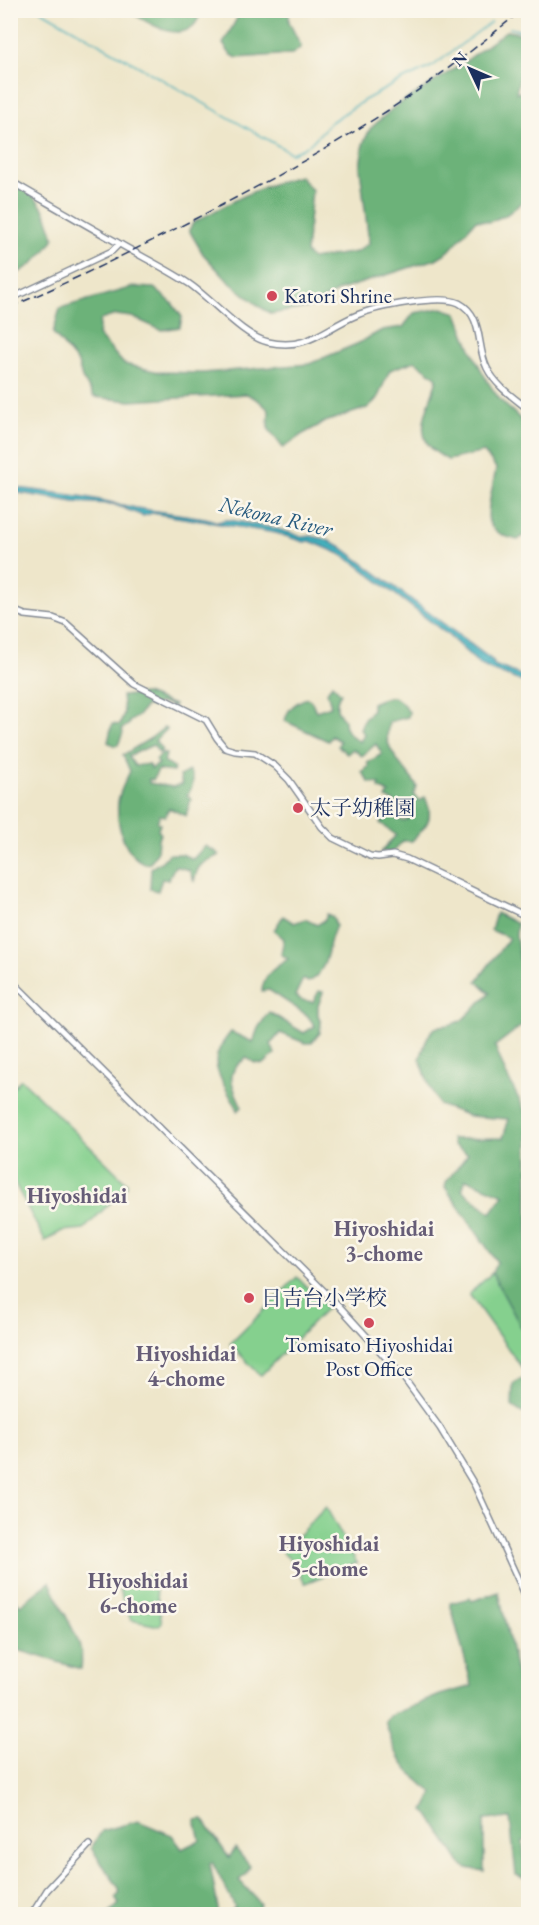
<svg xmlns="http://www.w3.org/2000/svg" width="539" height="1925" font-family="'EB Garamond','Noto Serif JP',serif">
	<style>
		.green { fill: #85d08e; stroke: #508076; stroke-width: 1.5 }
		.forest { fill: #6cb279; stroke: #44706c; stroke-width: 1.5; fill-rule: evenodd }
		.water { fill: #3babb8; stroke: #2b6d8b; stroke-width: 1.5 }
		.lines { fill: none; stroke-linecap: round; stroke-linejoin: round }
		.stream { stroke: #3babb8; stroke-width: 1.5 }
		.tertiary-casing { stroke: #848a94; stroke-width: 8 }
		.tertiary { stroke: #fff; stroke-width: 5 }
		.rail { stroke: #1b2f5e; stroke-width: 1.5; stroke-dasharray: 9 4.5; stroke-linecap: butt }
		.poi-dot { fill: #d1495b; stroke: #fbf7ec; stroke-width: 2 }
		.labels { text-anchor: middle; stroke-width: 5; stroke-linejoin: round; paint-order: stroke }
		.poi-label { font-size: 21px; fill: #1b2f5e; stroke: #fbf7ec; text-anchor: start }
		.water-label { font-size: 22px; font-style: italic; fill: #265a7e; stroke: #fbf7ec }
		.neighbourhood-label { font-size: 22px; font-weight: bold; fill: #665d77; stroke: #fbf7ec }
	</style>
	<rect width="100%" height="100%" fill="#fbf7ec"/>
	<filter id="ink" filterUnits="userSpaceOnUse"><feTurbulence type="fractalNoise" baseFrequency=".0167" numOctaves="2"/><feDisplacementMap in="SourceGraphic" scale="12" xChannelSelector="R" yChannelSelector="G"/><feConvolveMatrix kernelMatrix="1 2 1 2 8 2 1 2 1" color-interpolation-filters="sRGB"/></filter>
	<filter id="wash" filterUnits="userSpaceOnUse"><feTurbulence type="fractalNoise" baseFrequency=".008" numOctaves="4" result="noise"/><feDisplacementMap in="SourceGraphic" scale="24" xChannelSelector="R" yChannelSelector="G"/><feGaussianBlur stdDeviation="1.35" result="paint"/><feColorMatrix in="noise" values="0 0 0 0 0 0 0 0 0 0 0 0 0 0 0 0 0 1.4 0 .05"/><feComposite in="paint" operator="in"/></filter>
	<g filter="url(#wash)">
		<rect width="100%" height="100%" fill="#eee6ca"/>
		<path class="green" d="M20 1080H22L127 1183V1186L84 1229 62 1231 45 1241 11 1176V1090Z
			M492 1273 526 1336 528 1359H523L522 1368 469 1294Z
			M297 1277 327 1308 261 1375 259 1374 230 1344Z
			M326 1507 357 1563 305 1583 296 1565 282 1552Z
			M153 1573 162 1623 159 1626 131 1620 119 1590Z"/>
		<path class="forest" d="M289 10V22L301 46 299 49 292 54 237 58 230 54 223 44 241 11Z
			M128 11H202C199 16 197 24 192 27 173 42 145 20 128 11Z
			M506 31 526 34 528 39 516 93 522 92 528 85V185L524 201 506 215 489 222 476 220 449 251 436 259 340 290 310 307 271 314 260 307 228 281 203 254 189 230 193 223C227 204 262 184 300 176L312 190 306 253 312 259 356 252 369 243 360 168 363 144 370 129 393 108 459 66Z
			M19 183C42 203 46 209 54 238 45 254 28 270 11 276V186Z
			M133 287 154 288 172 303 182 317 180 327 161 330 132 317 116 315 100 320 98 335 124 364 159 372 203 373 309 364 359 343 382 330 403 327 414 313 442 308 457 313C468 343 479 371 498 397 509 411 520 414 528 431V532L518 540C508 538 495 533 490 524 484 515 495 479 496 468L484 452 448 460C443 457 436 453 432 449 412 429 433 400 437 378L415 361 390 370 377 399 367 408 325 422 303 434 283 448 268 428 269 410 258 400 247 394 130 401 94 397 82 378 78 363 53 333 60 308Z
			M332 684 341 693C334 703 336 712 344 720 344 732 351 736 360 742L364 734 360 729 365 717H367L372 709V703C392 694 396 693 409 712L408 717 389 722C388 728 386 736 388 742 393 759 407 771 417 786L414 795 420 801 425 797C435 819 427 825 412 841H403L392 853 381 852 396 835 380 823 389 816 404 821 409 819 410 813 405 806 386 798 389 793 379 788 380 784 369 782 362 772 369 766 367 763 382 754 376 744 362 756 353 749 347 754 338 746 340 741 332 736 328 741 285 721C287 709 296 702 307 698L312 702 316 711 331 706 327 692Z
			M145 694 174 705 173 707 167 704 158 703 156 707 146 706 138 716 129 722V724L122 729 123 733 118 745 115 746 108 742 112 724 120 725 124 713 122 696Z
			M165 727 167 729 155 741 162 750 159 753 153 745 128 756 135 766 148 764 151 769 159 764 156 760 162 754H166L164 762 174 768 173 772 158 770 153 780 149 779V783L173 787 182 784 180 776 189 771C196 781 193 786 187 796L191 799 186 816 169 808 165 816 160 815 157 822 160 824 158 830 161 834 158 839 157 852 150 863 145 864C124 854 116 825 118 802 119 792 126 780 130 771L123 755 151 738Z
			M205 846 216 852 219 855C203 863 198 863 194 881L189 870 175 866 168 880 162 879 158 891 150 889 151 868 161 862 169 854H182L193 859Z
			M496 913 517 924 516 936 528 1011V1021L495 1046 505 1072 528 1117V1348L526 1336 492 1273 497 1262 445 1187 446 1182 468 1154 453 1145 452 1139 503 1138 509 1119 469 1116 439 1105 429 1085 420 1059 427 1038 433 1029 440 1026 449 1025 461 1021 490 993 477 981 509 938 491 930ZM466 1179 504 1195 491 1213 462 1190Z
			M327 914 333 917 336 926C325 947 331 969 308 982L303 979 295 996 302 1000 313 1002 319 991 323 992 318 1006V1015L321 1022 320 1033 311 1043H305L280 1033 271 1044 275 1054 264 1064 255 1063 247 1058C222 1072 233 1087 242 1107L238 1111C237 1106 234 1103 231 1098 216 1070 207 1060 231 1032L253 1042 258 1028 269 1012 304 1033 315 1026 307 1015 269 990 262 991C263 974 275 968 288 959L281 954 284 939 274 930 283 916 294 923 305 919 317 925 325 920Z
			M523 1358 528 1359V1412L522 1413 512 1406 513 1384 528 1375 522 1368Z
			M50 1582C56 1594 61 1606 67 1618 76 1636 84 1647 81 1669L18 1650H11V1594L20 1605Z
			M499 1592 524 1710 528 1709V1840L523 1841 526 1879 516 1875 510 1818 484 1820V1871L467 1868 460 1863 429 1815 424 1811 433 1793C417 1781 400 1764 393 1745 390 1738 388 1730 385 1722L389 1716 440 1695 472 1686 450 1603 470 1598 472 1601Z
			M203 1819 229 1858 235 1848 250 1866 246 1875 239 1880 260 1903 258 1914H232V1910L235 1907 212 1862 210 1864 219 1914H109L119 1904 115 1898 120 1893 118 1887 91 1848 102 1831 138 1821 172 1835 182 1849 200 1840 195 1820Z"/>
		<path class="water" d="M11 487 86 497 136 508 205 518 218 522 224 520H230L274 528 304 537 311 536 325 539 340 546 493 661 494 665 528 678V684L491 670 479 664 448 635 355 563 340 554 310 541 304 542 276 533 152 513 143 516 113 504 74 502 14 492H11Z"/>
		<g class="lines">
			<path class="stream" d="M40 10 291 153 302 149 312 142 331 122 363 101 396 83 433 66 491 22
				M510 28 518 30 528 29"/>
		</g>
	</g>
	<g filter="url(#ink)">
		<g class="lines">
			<defs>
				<path id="tertiary" d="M10 181C45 201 79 221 113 240 138 255 164 267 188 283 212 299 242 336 268 342 308 351 323 329 357 315 376 307 440 294 459 303 484 316 476 347 487 368 496 386 513 397 528 409
					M10 299 112 251 119 244
					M10 609 25 615 53 618 66 623 134 684 206 720 217 738 225 748 235 751 255 753 275 766 289 780 322 827 333 838 370 856 378 857 393 855 407 859 528 917
					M10 979 339 1306 400 1373 440 1428 475 1486 528 1601
					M32 1914 47 1890 89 1845"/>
			</defs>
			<use href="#tertiary" class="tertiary-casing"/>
			<use href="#tertiary" class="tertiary"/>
			<path class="rail" d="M10 307C68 283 124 255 179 227 250 191 320 154 387 111 434 81 478 46 522 10"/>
		</g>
	</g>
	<g class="poi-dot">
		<circle cx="272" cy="296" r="6"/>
		<circle cx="298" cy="808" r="6"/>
		<circle cx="249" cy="1298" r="6"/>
		<circle cx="369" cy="1323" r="6"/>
	</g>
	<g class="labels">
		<g class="poi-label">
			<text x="284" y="303">Katori Shrine</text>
			<text x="310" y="815">太子幼稚園</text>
			<text x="261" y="1305">日吉台小学校</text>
			<text x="369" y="1352" text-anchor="middle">Tomisato Hiyoshidai<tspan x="369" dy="24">Post Office</tspan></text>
		</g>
		<g class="water-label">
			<text transform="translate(276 516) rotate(13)" y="8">Nekona River</text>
		</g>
		<g class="neighbourhood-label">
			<text x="77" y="1203">Hiyoshidai</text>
			<text x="384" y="1236">Hiyoshidai<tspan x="384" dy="25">3-chome</tspan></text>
			<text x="186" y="1361">Hiyoshidai<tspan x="186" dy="25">4-chome</tspan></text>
			<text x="329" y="1551">Hiyoshidai<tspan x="329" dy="25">5-chome</tspan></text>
			<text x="138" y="1588">Hiyoshidai<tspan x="138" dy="25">6-chome</tspan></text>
		</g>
	</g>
	<rect width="539" height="1925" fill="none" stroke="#fbf7ec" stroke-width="36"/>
	<g transform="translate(470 69) rotate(314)" stroke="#fbf7ec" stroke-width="4.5" paint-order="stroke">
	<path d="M0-4.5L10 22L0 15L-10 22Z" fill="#1b2f5e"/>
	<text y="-9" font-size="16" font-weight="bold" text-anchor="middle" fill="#1b2f5e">N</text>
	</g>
</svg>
